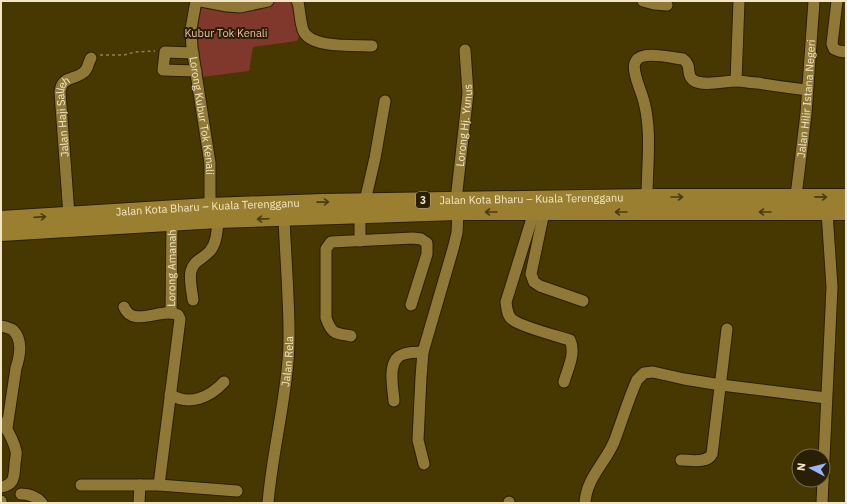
<svg xmlns="http://www.w3.org/2000/svg" width="847" height="504" font-family="'IBM Plex Sans',sans-serif">
	<style>
		.green { fill: #80372c }
		.lines { fill: none; stroke-linecap: round; stroke-linejoin: round }
		.minor-casing { stroke: #2a1f00; stroke-width: 13 }
		.highway-casing { stroke: #2a1f00; stroke-width: 18 }
		.path { stroke: #908154; stroke-width: 1.5; stroke-dasharray: 3 3; stroke-linecap: butt }
		.minor { stroke: #907937; stroke-width: 11 }
		.highway { stroke: #9a7f31; stroke-width: 16 }
		.oneway { stroke: #4a3c12 }
		.labels { text-anchor: middle; stroke-width: 4; stroke-linejoin: round; paint-order: stroke }
		.shield { fill: #281f04; stroke: #b5aa8c; stroke-width: 1 }
		.shield-label { font-size: 10px; font-weight: bold; fill: #f2e6c6 }
		.park-label { font-size: 11px; fill: #f4bab0; stroke: #281f04 }
		.street-label { font-size: 11px; fill: #f2e6c6; stroke: #281f04 }
	</style>
	<rect width="100%" height="100%" fill="#473700"/>
	<path class="green" d="M222 1H294L300 34 297 41 253 47 249 71 201 77C199 61 190 18 204 6 207 3 217 2 222 1Z"/>
	<g class="lines">
		<defs>
			<g id="minor">
				<path id="s1" d="M196 1 191 29 192 48 210 163V206"/>
				<path d="M201 1 227 6 240 7 268 1"/>
				<path d="M297 1 298 2C300 11 300 21 303 30 310 49 355 45 372 46"/>
				<path d="M643 1 654 4 667 5"/>
				<path d="M837 1 832 44 834 49 839 51 846 52"/>
				<path d="M193 53 165 52 163 70 196 71"/>
				<path d="M736 81 739 1"/>
				<path id="s2" d="M796 196 806 114 814 1"/>
				<path d="M647 197C647 166 652 132 644 102 642 92 630 69 636 61 642 50 672 58 683 59 693 66 685 74 693 80 702 87 725 81 736 81 743 81 751 83 758 83 774 86 791 88 807 90"/>
				<path id="s3" d="M456 200 468 93 465 50"/>
				<path d="M365 201 375 158 385 101"/>
				<path d="M534 212 506 302C507 309 507 316 513 320 522 327 557 336 570 340 576 353 568 368 564 382"/>
				<path d="M544 212 531 274 534 282 540 286 583 301"/>
				<path id="s4" d="M69 215 60 92C62 75 74 81 84 72 88 69 88 63 91 58"/>
				<path d="M360 241V215"/>
				<path d="M193 300C192 291 189 280 191 271 194 260 203 259 210 251 217 242 217 231 218 220"/>
				<path d="M124 307C133 329 163 306 178 315L180 319 159 485"/>
				<path id="s5" d="M171 313 172 223"/>
				<path d="M1 326C5 327 10 328 13 330 23 340 20 356 16 368L7 428"/>
				<path d="M351 336C336 333 332 335 326 318V249L331 242 413 238 421 239 427 243V254L411 305"/>
				<path d="M170 394C189 407 210 397 224 382"/>
				<path d="M394 401C393 387 386 359 404 354 410 352 417 352 423 352"/>
				<path d="M681 460C690 460 707 464 712 454L727 329"/>
				<path d="M424 464 418 440 421 377 423 352 453 249 457 233 458 212"/>
				<path d="M823 480 832 287 827 212"/>
				<path d="M81 485H159L237 491"/>
				<path d="M1 487C15 485 14 476 15 464 15 460 17 455 16 451 14 442 8 431 3 423"/>
				<path d="M21 494C29 494 36 496 42 503"/>
				<path d="M1 501V503"/>
				<path d="M139 503 140 485"/>
				<path id="s6" d="M268 503C272 455 284 409 288 361 290 340 289 318 288 297 287 271 285 244 284 218"/>
				<path d="M509 503V502"/>
				<path d="M585 503C586 479 605 463 614 442 622 421 628 400 637 380L644 373 653 372 684 379 721 385 826 398"/>
				<path d="M822 503 823 480"/>
			</g>
			<g id="highway">
				<path id="s7" d="M1 219 210 206 322 202 647 197H846"/>
				<path d="M1 233 218 220 458 212H846"/>
			</g>
		</defs>
		<use href="#minor" class="minor-casing"/>
		<use href="#highway" class="highway-casing"/>
		<path class="path" d="M100 55H124L135 52 155 51"/>
		<use href="#minor" class="minor"/>
		<use href="#highway" class="highway"/>
	</g>
	<defs><path id="oneway-shaft" d="M-6 0H5M1.5-3L5.5 0L1.5 3" fill="none" stroke-width="1.6" stroke-linecap="round" stroke-linejoin="round"/></defs>
	<g class="oneway">
		<use href="#oneway-shaft" transform="translate(677 197)"/>
		<use href="#oneway-shaft" transform="translate(821 197) rotate(1)"/>
		<use href="#oneway-shaft" transform="translate(323 202) rotate(-1)"/>
		<use href="#oneway-shaft" transform="translate(491 212) rotate(180)"/>
		<use href="#oneway-shaft" transform="translate(621 212) rotate(-180)"/>
		<use href="#oneway-shaft" transform="translate(765 212) rotate(-180)"/>
		<use href="#oneway-shaft" transform="translate(40 217) rotate(-4)"/>
		<use href="#oneway-shaft" transform="translate(263 219) rotate(178)"/>
	</g>
	<g class="labels">
		<rect class="shield" x="416" y="192" width="14" height="16" rx="3"/>
		<g class="shield-label">
			<text x="423" y="204">3</text>
		</g>
		<g class="park-label">
			<text x="226" y="37">Kubur Tok Kenali</text>
		</g>
		<g class="street-label">
			<text dy="4" stroke="none"><textPath href="#s2" startOffset="98">Jalan Hilir Istana Negeri</textPath></text>
			<text dy="4" stroke="none"><textPath href="#s1" startOffset="116">Lorong Kubur Tok Kenali</textPath></text>
			<text dy="4" stroke="none"><textPath href="#s4" startOffset="99">Jalan Haji Salleh</textPath></text>
			<text dy="4" stroke="none"><textPath href="#s3" startOffset="75">Lorong Hj. Yunus</textPath></text>
			<text dy="4" stroke="none"><textPath href="#s7" startOffset="531">Jalan Kota Bharu – Kuala Terengganu</textPath></text>
			<text dy="4" stroke="none"><textPath href="#s7" startOffset="207">Jalan Kota Bharu – Kuala Terengganu</textPath></text>
			<text dy="4" stroke="none"><textPath href="#s5" startOffset="45">Lorong Amanah</textPath></text>
			<text dy="4" stroke="none"><textPath href="#s6" startOffset="143">Jalan Rela</textPath></text>
		</g>
	</g>
	<rect width="847" height="504" fill="none" stroke="#f2e6c6" stroke-width="4"/>
	<g transform="translate(811 468) rotate(277)"><circle r="19" fill="#281f04" stroke="#796f52"/>
	<path d="M0-3L7 15L0 10L-7 15Z" fill="#9cb4fd"/>
	<text y="-6" font-size="11" font-weight="bold" text-anchor="middle" fill="#f2e6c6">N</text>
	</g>
</svg>
